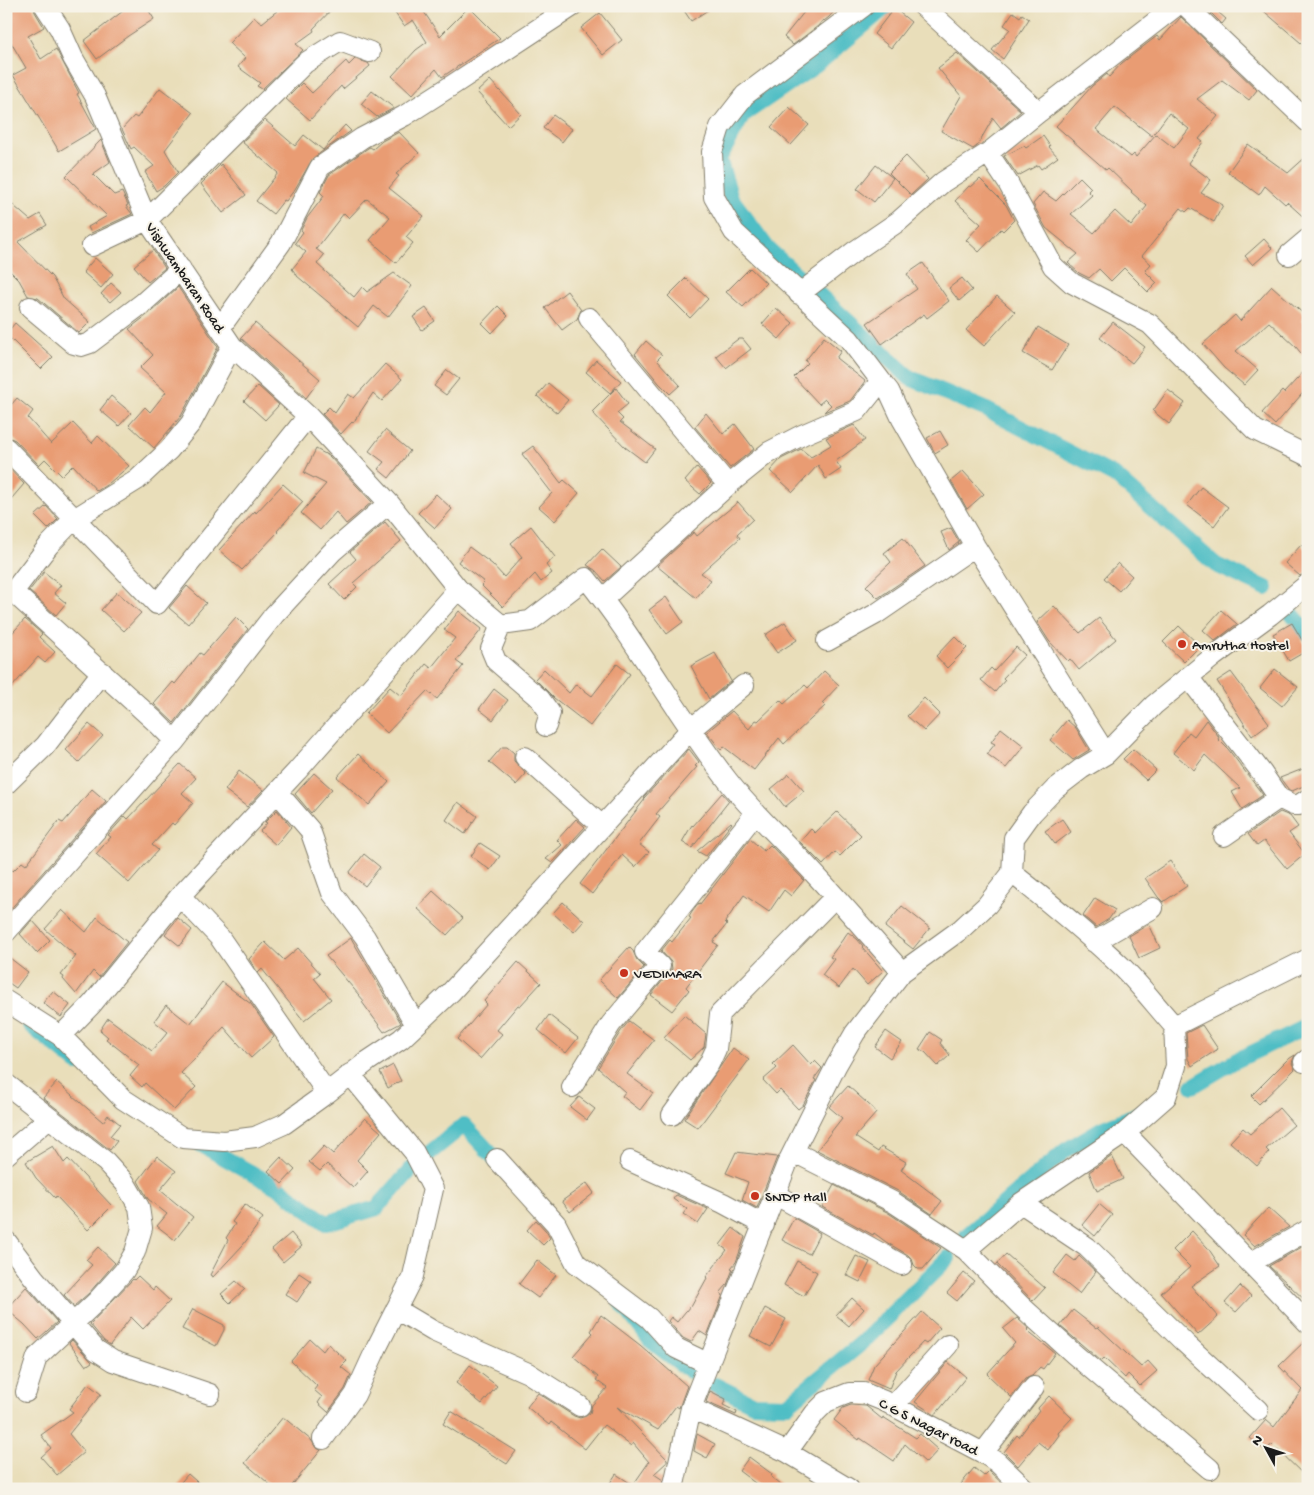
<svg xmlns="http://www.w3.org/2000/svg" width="1314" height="1495" font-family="'Gochi Hand',sans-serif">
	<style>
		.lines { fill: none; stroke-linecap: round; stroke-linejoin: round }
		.canal { stroke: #50bec5; stroke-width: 16 }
		.building { fill: #e99c73; fill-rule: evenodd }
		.minor-casing { stroke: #827d6b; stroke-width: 22 }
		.minor { stroke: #fff; stroke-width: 20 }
		.poi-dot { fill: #c8321e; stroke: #f7f3e8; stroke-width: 2 }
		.labels { text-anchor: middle; stroke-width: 4; stroke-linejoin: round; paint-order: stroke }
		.street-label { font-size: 15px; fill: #1c1c1c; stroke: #f7f3e8 }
		.poi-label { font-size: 15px; fill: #1c1c1c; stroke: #f7f3e8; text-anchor: start }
	</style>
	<rect width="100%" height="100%" fill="#f7f3e8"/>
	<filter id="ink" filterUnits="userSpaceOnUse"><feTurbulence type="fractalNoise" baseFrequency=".02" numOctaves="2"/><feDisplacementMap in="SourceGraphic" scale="10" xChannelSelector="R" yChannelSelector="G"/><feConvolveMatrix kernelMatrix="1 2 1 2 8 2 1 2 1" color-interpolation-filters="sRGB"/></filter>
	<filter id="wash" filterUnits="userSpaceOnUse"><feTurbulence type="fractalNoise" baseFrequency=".0096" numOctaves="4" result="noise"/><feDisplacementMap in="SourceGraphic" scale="20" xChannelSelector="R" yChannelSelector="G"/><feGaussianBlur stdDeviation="1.12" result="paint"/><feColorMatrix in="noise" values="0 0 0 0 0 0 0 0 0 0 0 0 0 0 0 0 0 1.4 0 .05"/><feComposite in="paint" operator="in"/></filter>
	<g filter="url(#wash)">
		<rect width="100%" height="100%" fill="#e9deba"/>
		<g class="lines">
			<path class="canal" d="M798 276 768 249 731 198 719 159 743 115 815 66 887 6
				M818 294 910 378 985 409 1115 476 1216 565 1266 588
				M1291 613 1308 633
				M30 1025 77 1063
				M1193 1086 1235 1061 1308 1026
				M191 1139 282 1190 326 1223 377 1208 416 1164 464 1125 505 1169
				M967 1235 1066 1150 1101 1129 1146 1111
				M621 1302 651 1341 690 1371
				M715 1385 753 1404 787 1405 864 1341 948 1258"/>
		</g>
		<g id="blocks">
			<path class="building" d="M6 6H33L35 12 44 27 28 36 41 59 56 49 79 93 77 94 96 129 59 151 13 75 26 68 6 34Z
				M119 6H146L154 19 128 36 97 59 84 41 123 11Z
				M283 6H335L313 29 314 31 296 44 303 50 262 89 257 86 260 83 238 67 245 58 229 43 254 17 262 23Z
				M390 6H433L424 12 440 36 469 7 500 38 442 77 436 69 412 95 392 76 416 50 427 42 413 20 404 26Z
				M681 6H714L691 21Z
				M809 6H839L829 17 824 21 823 20 818 26 793 45 784 37Z
				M1204 6H1211L1226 19 1222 24Z
				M1258 6H1308V49Z
				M894 8 911 22 891 48 874 34Z
				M1013 12 1020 17 1022 14 1029 19 1003 59 992 50 1010 29 1004 25Z
				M600 13 622 40 603 55 581 28Z
				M1181 17 1257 90 1249 100 1222 80 1197 99 1218 116 1199 139 1203 142 1188 163 1211 180 1201 193 1223 205 1214 222 1190 208 1186 212 1181 208 1142 256 1151 264 1145 271 1157 283 1148 292 1124 268 1111 281 1099 269 1089 278 1079 273 1068 263 1078 254 1046 228 1033 204 1043 192 1056 201 1080 177 1091 188 1088 191 1092 195 1071 214 1094 233 1115 211 1131 226 1147 206 1131 192 1132 191 1108 168 1106 170 1056 126 1092 86 1107 74 1109 77 1122 63 1157 36 1160 40ZM1115 107 1152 136 1169 113 1189 129 1174 148 1156 134 1136 157 1134 154 1131 157 1096 129Z
				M957 53 1021 111 1001 128 993 118 977 146 973 149 941 131 961 96 938 68Z
				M355 59 368 63 370 66 343 89 341 86 310 120 286 99 302 83 312 93 346 61 349 65Z
				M490 80 521 114 508 126 477 92Z
				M160 88 193 113 165 150 178 172 164 186 156 191 145 172 154 166 134 147 131 149 122 129 134 116 137 118Z
				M372 91 394 108 377 117 361 104Z
				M789 107 809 125 791 145 771 127Z
				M553 115 572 129 562 142 543 128Z
				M265 120 295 146 304 135 323 150 345 125 351 131 313 158 295 189 286 201 284 200 273 214 256 201 278 173 242 142Z
				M399 132 419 153 396 174 399 176 389 188 424 216 406 237 413 243 396 263 370 240 390 217 367 199 349 218 344 213 316 249 324 255 317 264 354 297 362 287 367 292 394 273 412 286 388 317 374 306 358 327 297 276V275L292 269 306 252 295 243 303 232 301 230 307 218 324 196 320 192 329 175 368 148 370 147 373 149 382 141Z
				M1043 136 1050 146 1049 147 1058 157 1041 169 1038 165 1018 176 1004 156 1024 146 1026 148Z
				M101 140 110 162 93 174 114 195 122 192 128 205 126 206 132 214 91 233 88 227 107 216 66 176Z
				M1248 144 1288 173 1308 155V221L1287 202 1285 204 1265 186 1259 195 1228 172Z
				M906 156 928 179 911 195 889 173Z
				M221 164 246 195 223 213 201 184Z
				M876 165 893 178 874 202 857 189Z
				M980 179 1006 205 1014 220 1003 231 1001 229 979 252 966 240 981 224 955 201 969 186 971 187Z
				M6 199 30 220 40 214 47 225 18 242 52 277 64 299 90 322 79 333 38 298 28 296 19 280 6 267Z
				M1264 239 1272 248 1253 265 1245 256Z
				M153 250 165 268 148 282 134 266Z
				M95 258 113 274 101 288 83 272Z
				M923 263 949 301 927 318 924 314 882 344 867 323 917 289 907 274Z
				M750 268 766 283 743 307 726 292Z
				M686 278 708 299 690 318 668 296Z
				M962 278 972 290 959 301 949 288Z
				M111 283 121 292 110 302 101 294Z
				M1272 286 1306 316 1302 321 1308 329V362L1296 347 1269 322 1236 351 1258 370 1244 385 1224 368 1203 344 1235 315 1240 321Z
				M178 287 218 347 181 416 154 448 129 425 145 407 150 412 166 392 140 368 153 355 129 329 151 312Z
				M567 291 581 310 577 319 562 330 545 308Z
				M997 296 1015 312 984 346 966 330Z
				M498 306 508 316 492 333 482 323Z
				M426 308 435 321 422 330 413 317Z
				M776 308 793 323 779 339 762 324Z
				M1113 322 1145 347 1132 363 1100 338Z
				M15 323 53 357 41 369 6 334Z
				M255 323 320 379 306 398 241 338Z
				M1038 327 1068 345 1052 370 1023 353Z
				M824 337 841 351 836 358 865 381 850 401 824 412 831 405 825 399 819 404 794 377 808 363 805 361Z
				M738 339H743L751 349 726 368 716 356Z
				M646 341 662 355 657 360 680 385 670 394 659 383 635 354Z
				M596 360 621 381 610 393 586 372Z
				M385 364 402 379 382 401 373 393 353 423 352 422 341 434 322 414 329 407 335 413 348 394 354 398Z
				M1308 367V387L1275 425 1262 413 1282 391 1284 393Z
				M447 370 459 379 446 395 434 386Z
				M548 383 568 400 557 413 537 396Z
				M258 386 279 405 265 420 244 401Z
				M616 388 628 404 617 413 623 419 620 422 655 449 645 462 625 447 592 412Z
				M1168 390 1185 403 1169 424 1153 411Z
				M111 396 131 413 119 426 100 410Z
				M17 398 33 411 28 418 51 444 73 423 92 443 98 436 129 466 108 484 97 491 73 465 62 476 45 459 39 465 15 440 6 436V411Z
				M706 413 723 434 735 424 754 449 730 468 695 427Z
				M854 425 865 440 836 461 841 469 826 479 818 465 793 492 770 471 781 459 801 449 811 457 831 445 826 438Z
				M385 430 410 451 389 478 378 469 384 462 369 451Z
				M940 431 948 445 935 453 927 438Z
				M533 446 561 483 564 480 579 493 555 521 539 507 552 493 522 454Z
				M316 449 329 456 372 502 346 524 336 512 320 530 301 513 326 484 304 473Z
				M6 465 24 484 6 505Z
				M697 467 711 483 700 494 685 481Z
				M963 471 984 494 967 509 951 481Z
				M283 484 303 502 277 531 278 532 242 570 219 550 255 511 256 513Z
				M1201 487 1228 507 1214 526 1187 505Z
				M436 494 452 509 435 528 418 513Z
				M738 502 753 519 737 534 740 538 701 573 711 580 696 598 657 566 694 532 697 536Z
				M46 506 58 519 48 529 35 516Z
				M385 522 401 541 353 583 357 587 344 600 329 584 356 559 350 552Z
				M531 526 555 557 546 565 552 573 541 582 535 574 503 607 481 585 484 582 458 562 469 547 492 564 504 577 522 557 511 543Z
				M951 528 959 542 949 550 941 532Z
				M903 538 925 566 878 598 866 586 891 562 884 553Z
				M1301 545 1308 551V572L1300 576 1285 563Z
				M602 549 621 567 605 581 595 570 587 565Z
				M1118 563 1132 576 1119 591 1104 578Z
				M44 572 61 585 54 593 66 603 56 615 29 591Z
				M187 586 206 603 188 624 169 608Z
				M117 592 141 613 124 631 101 610Z
				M666 597 683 622 667 634 649 610Z
				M1054 606 1080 633 1099 618 1116 639 1079 670 1070 659 1068 661 1049 641 1037 622Z
				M1221 610 1237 624 1215 641 1203 630Z
				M459 611 482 629 456 661 463 666 437 699 427 691 387 733 366 713 390 687 401 696 426 664 431 668 455 638 444 630Z
				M236 617 248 629 174 723 154 704 173 682 175 684 200 653 203 655Z
				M25 619 42 634 39 637 55 652 45 663 38 657 6 694V640Z
				M785 622 797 640 777 653 765 635Z
				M1292 623 1308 650 1289 661 1273 634Z
				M1179 626 1200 646 1184 662 1163 642Z
				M955 636 967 648 947 668 936 656Z
				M1016 647 1025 655 1003 678 1005 680 995 692 981 680 991 668 994 671Z
				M715 653 731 681 709 699 691 666Z
				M617 664 630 674 590 726 554 698 535 679 544 669 569 693 576 684 592 696Z
				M1275 669 1298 687 1282 706 1260 688Z
				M824 671 839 685 822 703 825 706 784 744 779 738 754 770 724 747 721 750 707 732 732 711 749 729 756 720 758 721 780 700 784 704 805 685 808 688Z
				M1231 672 1269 723 1252 736 1217 681Z
				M494 689 508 700 493 720 479 709Z
				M924 698 940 714 924 731 907 716Z
				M1067 720 1076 728 1089 750 1073 760 1050 740Z
				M1206 720 1219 737 1218 739 1228 749 1263 795 1242 809 1232 792 1240 788 1205 755 1194 770 1173 753 1189 732 1194 736Z
				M89 724 103 736 79 762 66 750Z
				M1001 728 1024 746 1006 768 987 754 995 744 991 742Z
				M502 747H507L514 753V761L526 774 516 785 489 762Z
				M689 749 699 762 695 766 697 767 656 814 660 817 639 844 649 852 635 867 622 855 592 894 580 884 645 799 644 798Z
				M1133 749 1156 770 1146 780 1123 759Z
				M358 754 389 782 369 805 337 777Z
				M180 764 196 778 182 793 193 803 174 825 172 823 152 845 158 850 129 883 96 854 111 837 108 835 125 816 128 819Z
				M1308 767V784L1292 791 1289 790 1280 778Z
				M239 771 263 790 247 807 225 790Z
				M314 773 332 789 311 813 295 794Z
				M789 774 804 791 785 807 771 789Z
				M92 789 106 801 6 914V865L13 871 22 862 26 865 59 821 63 823Z
				M722 793 729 801 692 848 682 842 692 825 693 826Z
				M458 802 477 816 465 834 446 820Z
				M277 810 291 827 276 845 260 831 267 823 265 822Z
				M837 812 861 835 840 856 835 852 823 865 800 842 811 829 815 833Z
				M1280 812 1290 816 1298 827 1289 833 1305 854 1287 869 1264 841 1257 846 1248 834Z
				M576 819 585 827 552 863 546 859 562 845 557 840Z
				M1062 819 1071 832 1055 844 1045 831Z
				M731 822 732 823 706 856 697 851Z
				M750 839 764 851 770 845 804 880 791 896 784 890 769 912 744 895 725 922 727 924 713 942 718 945 686 987 689 990 672 1011 651 995 672 969 671 962 661 951 670 940 672 942 691 918 689 917 692 912 699 903 700 904Z
				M480 843 500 856 490 870 471 856Z
				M364 854 380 867 365 886 349 873Z
				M1170 861 1187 886 1163 902 1158 897 1145 878Z
				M433 891 463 918 447 935 417 908Z
				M1095 898 1115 910 1109 919 1096 927 1083 916Z
				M563 902 584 921 574 932 553 913Z
				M902 906 930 928 913 949 885 927Z
				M62 910 86 932 97 917 127 942 99 977 93 971 76 994 63 979 64 977 61 975 76 956 45 929Z
				M178 918 192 930 180 946 165 934Z
				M32 920 50 940 37 953 20 934Z
				M1149 924 1160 948 1139 958 1129 936Z
				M848 932 857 939 863 946 862 947 883 971 867 985 853 969 839 988 822 975 834 959 830 957Z
				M351 938 401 1023 384 1032 362 1002 364 1001 326 956Z
				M265 942 284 960 298 948 320 973 314 978 331 999 304 1021 262 969 258 973 249 959Z
				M629 947 633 951 637 960 644 967 618 998 599 980Z
				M6 955 28 972 16 988 6 981Z
				M518 962 541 983 520 1006 518 1005 497 1030 502 1034 480 1059 457 1039 487 1004 484 1001Z
				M222 982 251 1004 274 1037 251 1058 224 1027 181 1073 196 1087 174 1110 145 1083 142 1087 130 1076 139 1065 106 1039 108 1037 100 1030 108 1018 152 1051 168 1032 154 1021 166 1005 190 1024Z
				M53 991 70 1005 61 1017 43 1003Z
				M549 1015 578 1038 566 1053 538 1030Z
				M684 1015 706 1034 704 1047 690 1060 664 1038Z
				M629 1021 654 1040 627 1074 653 1093 640 1110 622 1096 625 1092 598 1068 621 1031Z
				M1202 1025 1218 1049 1192 1066 1188 1059 1186 1033Z
				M886 1031 902 1042 890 1058 875 1047Z
				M930 1032 942 1040 940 1043 950 1055 938 1066 925 1052 919 1049Z
				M793 1045 811 1065 815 1061 822 1068 814 1079 816 1080 803 1105 798 1109 780 1090 776 1094 763 1080 777 1068 773 1064Z
				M733 1048 749 1060 698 1128 684 1119Z
				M1295 1055 1292 1063 1295 1069 1259 1104 1251 1096 1287 1060Z
				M393 1065 401 1081 388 1088 380 1072Z
				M57 1082 103 1122 108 1115 120 1124 110 1136 117 1141 110 1150 43 1098Z
				M848 1086 877 1112 855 1137 878 1152 881 1147 906 1162 901 1170 942 1201 932 1214 898 1191 817 1150 842 1118 829 1107Z
				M579 1097 595 1109 587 1120 570 1107Z
				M1279 1108 1294 1125 1266 1149 1269 1152 1257 1166 1230 1142 1243 1128 1250 1134Z
				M365 1118 381 1132 357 1160 368 1171 353 1188 327 1164 320 1171 309 1162 324 1146 333 1154Z
				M53 1146 64 1163 68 1159 112 1206 88 1230 56 1196 55 1198 36 1178 26 1162Z
				M736 1152 777 1157 757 1208 742 1200 748 1182 726 1173Z
				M157 1156 176 1171 160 1190 193 1217 175 1240 157 1226 167 1214 148 1199 138 1181Z
				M1112 1156 1123 1179 1097 1191 1089 1172Z
				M281 1157 295 1170 282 1184 268 1171Z
				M587 1183 594 1193 570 1212 562 1201Z
				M834 1185 887 1212 941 1248 923 1269H918L914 1265 912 1259 908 1255 886 1242 874 1233 873 1235 822 1207Z
				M676 1195 708 1209 698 1224 683 1214 687 1209 673 1199Z
				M245 1204 263 1218 243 1245 213 1277 210 1275 228 1240 226 1238 235 1224 232 1222Z
				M1099 1204 1112 1215 1095 1236 1082 1225Z
				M1268 1208 1289 1227 1255 1246 1243 1235Z
				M794 1218 820 1233 809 1254 782 1240Z
				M536 1220 546 1231 550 1238 543 1245 527 1230Z
				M733 1228 745 1237 736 1262 731 1268 733 1269 727 1285 720 1293 723 1295 707 1336 699 1331 691 1342 683 1338 668 1321 671 1317 677 1322 690 1306 691 1307 707 1278 706 1277 727 1250 720 1245Z
				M1192 1231 1208 1248 1220 1266 1191 1286 1218 1317 1198 1335 1161 1293 1190 1267 1173 1250Z
				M291 1233 302 1246 283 1262 272 1249Z
				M1307 1244 1308 1246V1303L1269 1266Z
				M98 1247 115 1263 89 1293 74 1306 64 1295 92 1265 86 1260Z
				M1006 1254 1045 1288 1033 1301 997 1264Z
				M1067 1255 1075 1261 1079 1256 1096 1272 1079 1294 1053 1273Z
				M856 1256 870 1262 860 1282 846 1275Z
				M537 1260 556 1275 538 1298 519 1284Z
				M797 1261 817 1272 804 1296 784 1285Z
				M299 1273 311 1281 297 1302 285 1294Z
				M964 1273 974 1281 957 1301 947 1293Z
				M138 1276 153 1290 155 1287 170 1301 143 1329 131 1317 110 1345 104 1341 90 1324 133 1279 134 1280Z
				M236 1281 245 1289 230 1303 221 1294Z
				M1240 1286 1251 1296 1236 1312 1225 1303Z
				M26 1287 57 1322 38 1339 24 1324 6 1309Z
				M852 1298 864 1309 849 1326 836 1315Z
				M765 1308 786 1319 771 1347 750 1336Z
				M193 1309 224 1325V1330L216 1346 182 1329Z
				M1073 1310 1096 1328 1098 1327 1141 1367 1148 1361 1157 1371 1140 1386 1128 1374 1125 1378 1104 1358 1101 1361 1060 1326Z
				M922 1312 940 1328 926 1344 923 1342 896 1371 889 1389 868 1380 874 1365Z
				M601 1315 640 1345 687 1386 679 1408 676 1406 658 1430 617 1407 667 1459V1462L654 1474 663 1480 661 1489H606L616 1474 633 1485 649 1462 633 1443 631 1446 604 1425 585 1449 551 1422 549 1425 527 1407 538 1393 574 1416 580 1418 586 1416 590 1413 592 1405 607 1388 596 1380 598 1377 573 1356 593 1333 591 1331Z
				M1017 1318 1029 1329 1027 1331 1055 1353 1043 1369 1040 1367 1032 1376 1025 1379 1011 1397 987 1374 1015 1343 1003 1329Z
				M1308 1338V1479L1272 1444 1266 1451 1250 1438 1266 1420 1274 1427 1302 1390 1279 1366Z
				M310 1339 323 1351 328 1344 347 1361 341 1367 351 1375 345 1389 328 1412 318 1403 322 1397 314 1390 317 1386 291 1361Z
				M72 1340 92 1362 86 1366 69 1343Z
				M948 1362 966 1377 935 1415 915 1402Z
				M470 1365 497 1386 482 1404 456 1383Z
				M88 1384 101 1394 69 1434 84 1452 57 1475 41 1457 51 1448 41 1435 73 1412 69 1409Z
				M710 1391 726 1399 723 1405 737 1412 736 1415 706 1402Z
				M1049 1396 1072 1418 1058 1433 1059 1435 1048 1450 1038 1442 1018 1466 1004 1452 1017 1435 1019 1437 1039 1410 1038 1408Z
				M851 1405 866 1406 882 1419 883 1417 916 1438 920 1434 938 1450 926 1463 905 1444 894 1461 860 1438 859 1440 834 1420 843 1408Z
				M451 1411 516 1451 507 1464 443 1424Z
				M283 1417 312 1441 316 1448 321 1450 289 1489H275L245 1463Z
				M697 1434 715 1444 707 1458 694 1451Z
				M749 1457 772 1474 771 1477 786 1489H763L739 1471Z
				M974 1468 984 1476 989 1471 1008 1489H957Z
				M188 1474 205 1489H175Z"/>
		</g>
	</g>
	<g filter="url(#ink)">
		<use href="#blocks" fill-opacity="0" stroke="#827d6b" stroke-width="1"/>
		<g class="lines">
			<defs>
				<path id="minor" d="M45 6 60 29 73 58 95 96 147 220 232 346 308 416 389 503 458 589 501 625 530 621 586 578C638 642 677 716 728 781 752 812 781 838 808 867 840 901 871 937 902 972L855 1033 836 1066 787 1164 691 1408 673 1489
					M923 6 1039 112 1176 6
					M1186 6 1308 122
					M988 153 1008 183 1053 266 1072 283 1150 324 1255 430 1308 456
					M92 246 147 220 305 63 340 41 370 52
					M1289 255 1308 239
					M799 294 855 251 899 221 943 182 988 153 1039 112
					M30 307 74 344 81 346 90 343 143 303 181 269
					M589 318 728 485
					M220 328 281 243 320 167 362 138 404 116 454 84 573 6
					M881 381 889 391 902 419 975 546 1106 754
					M6 448 157 604 308 416
					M458 589 297 771 180 896 220 938 327 1093 368 1061 401 1039 451 992 690 730 744 685
					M603 599 728 485 769 452 802 435 857 411 881 381 849 339 734 232 714 197 712 152 720 127 745 95 864 6
					M501 625 491 649 496 661 540 699 550 713 546 726
					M827 641 876 614 975 546
					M1188 677 1262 773 1279 798 1293 805H1299L1308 799
					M175 741 157 723 13 592 49 545 74 519 137 480 169 450 191 423 232 346
					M525 757 602 826
					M6 784 45 746 102 672
					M277 792 310 830 332 893 365 937 416 1025
					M1224 836 1279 798
					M1012 873C1050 903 1088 934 1123 968 1141 986 1157 1007 1174 1026L1308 959
					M6 932 175 741 274 615 332 552 389 503
					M1094 942 1153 908
					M902 972 960 930 987 905 1012 873 1014 838 1032 813 1055 789 1081 769 1106 754 1154 705 1214 656 1270 615 1308 584
					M6 1001 61 1036 123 1099 183 1138 224 1141 255 1137 284 1124 327 1093
					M1174 1026 1176 1066 1166 1097 1125 1133 1308 1323
					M61 1036 92 1004 180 896
					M1304 1062 1308 1059
					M6 1084 106 1162 125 1183 139 1207 142 1228 135 1252 124 1271 97 1301 37 1357 26 1392
					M572 1087 611 1024 660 966 645 952 755 814
					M672 1115 709 1064 716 1049 720 1014 835 897
					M794 1152 893 1202 966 1250 1021 1306 1074 1354 1210 1469
					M6 1155 49 1118
					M497 1159 556 1224 576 1263 649 1318 676 1348 709 1364
					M630 1161 723 1203 764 1225
					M776 1195 902 1265
					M1021 1203 1087 1247 1185 1343 1258 1410
					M6 1241 34 1278 96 1350 113 1361 210 1394
					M966 1250 1021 1203 1125 1133
					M1250 1263 1308 1230
					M396 1309 433 1331 528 1373 580 1406
					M893 1406 948 1345
					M691 1408 787 1452 849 1489
					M323 1439 355 1395 377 1347 413 1276 433 1189 414 1152 350 1074
					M787 1452 815 1413 826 1402 849 1393H864L884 1401 983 1453 997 1462 1025 1489
					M983 1453 1034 1387"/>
			</defs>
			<use href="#minor" class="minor-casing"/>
			<use href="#minor" class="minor"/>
		</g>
	</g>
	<g class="poi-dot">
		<circle cx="1182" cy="644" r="5"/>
		<circle cx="624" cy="973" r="5"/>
		<circle cx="755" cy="1196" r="5"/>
	</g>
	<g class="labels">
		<g class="street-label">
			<text transform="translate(186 277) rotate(56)" y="5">Vishwambaran Road</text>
			<text transform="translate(929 1426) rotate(27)" y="5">C G S Nagar road</text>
		</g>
		<g class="poi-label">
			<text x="1192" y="649">Amrutha Hostel</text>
			<text x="634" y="978">VEDIMARA</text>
			<text x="765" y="1201">SNDP Hall</text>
		</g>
	</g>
	<rect width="1314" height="1495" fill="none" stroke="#f7f3e8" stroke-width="25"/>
	<g transform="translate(1266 1448) rotate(310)" stroke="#f7f3e8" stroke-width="4" paint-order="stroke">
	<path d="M0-4L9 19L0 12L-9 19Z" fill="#1c1c1c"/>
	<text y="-8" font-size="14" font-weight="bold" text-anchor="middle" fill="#1c1c1c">N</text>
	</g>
</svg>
